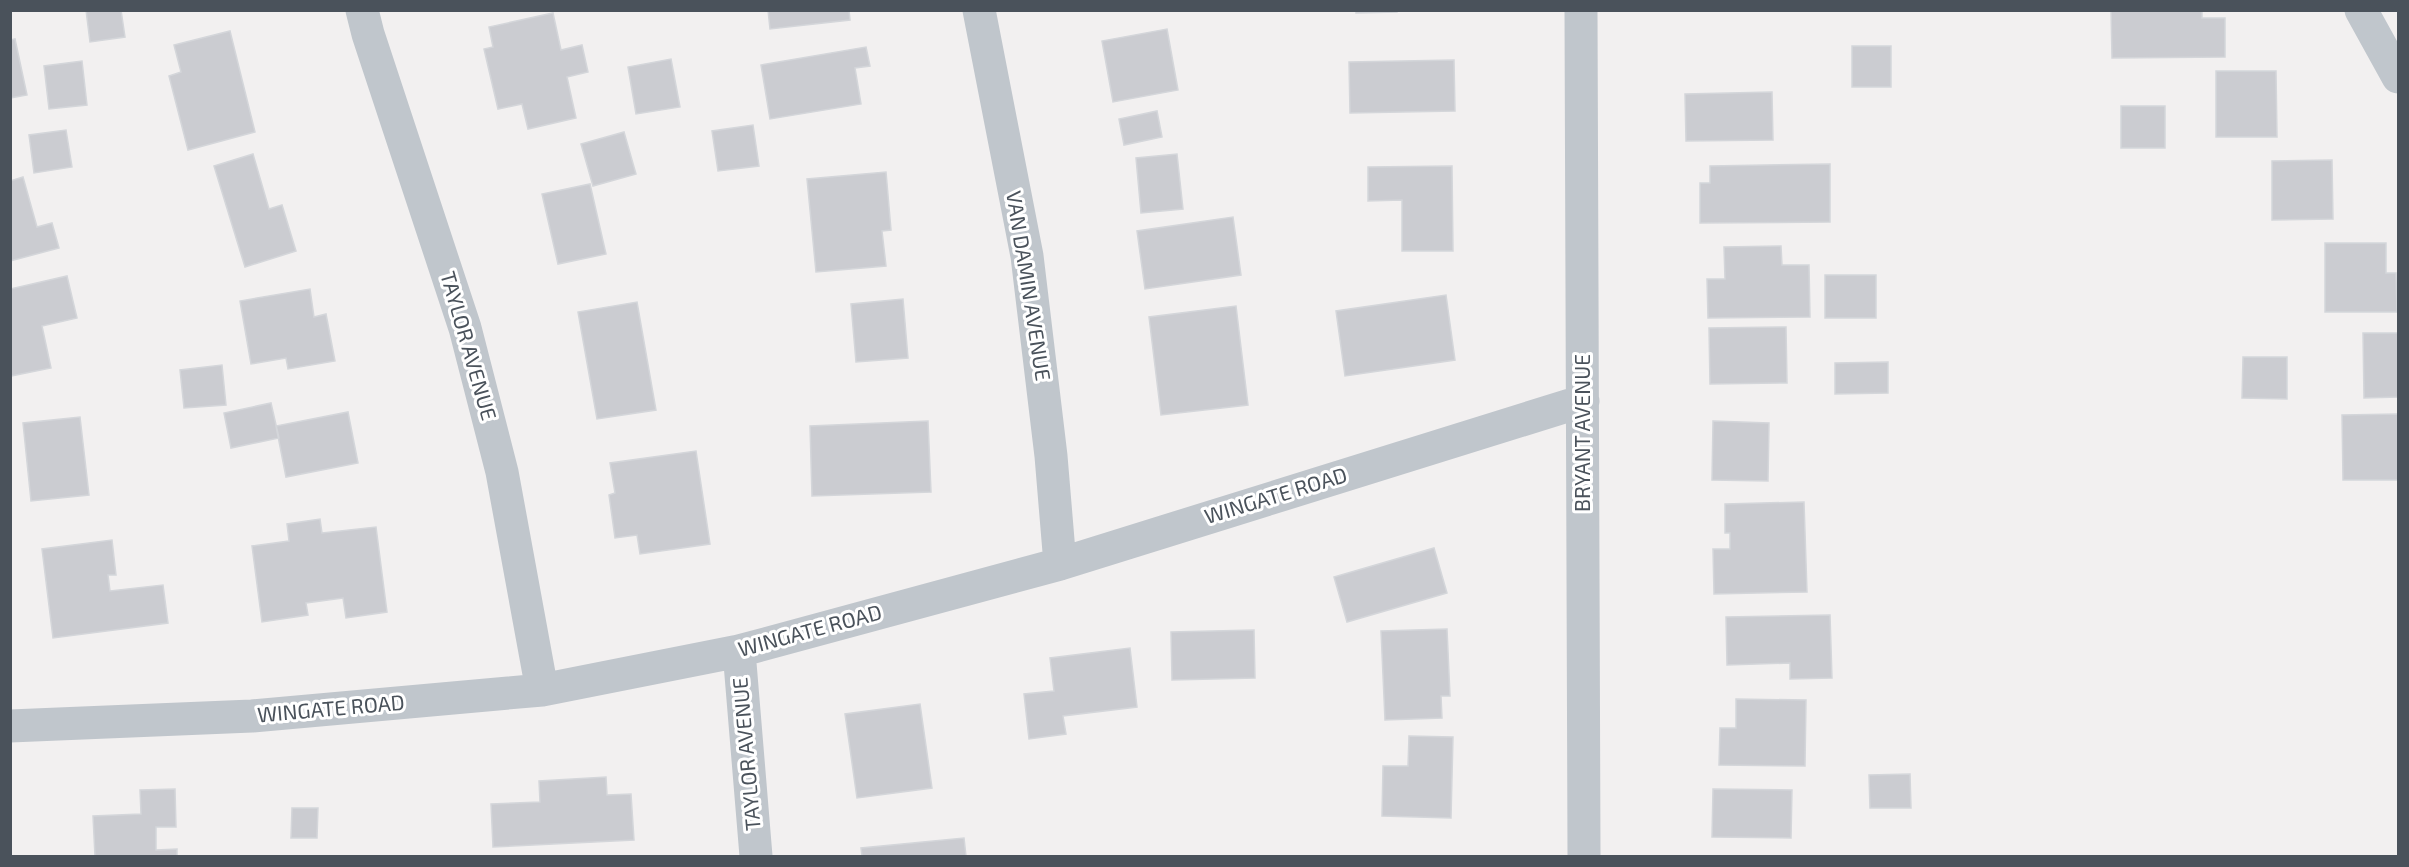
<svg xmlns="http://www.w3.org/2000/svg" width="2409" height="867" font-family="'Exo 2',sans-serif">
	<style>
		.building { fill: #cbccd1; stroke: #d4d6da; stroke-width: 1.5 }
		.lines { fill: none; stroke-linecap: round; stroke-linejoin: round }
		.street { stroke: #c0c6cc; stroke-width: 33 }
		.labels { text-anchor: middle; stroke-width: 6; stroke-linejoin: round; paint-order: stroke }
		.street-label { font-size: 21px; fill: #4a525b; stroke: #fff }
	</style>
	<rect width="100%" height="100%" fill="#f2f0f0"/>
	<path class="building" d="M86 10H121L125 37 90 42Z
		M768 10H849L850 20 770 29Z
		M1356 10H1397V12L1356 13Z
		M2111 10H2202V18H2225V57L2112 58Z
		M553 13 561 50 582 45 588 72 567 77 576 118 528 129 522 104 498 109 484 49 493 47 489 27Z
		M1167 29 1178 90 1113 102 1102 41Z
		M230 31 255 132 188 150 169 76 181 72 174 45Z
		M15 39 27 95 10 98V40Z
		M1852 46H1891V87H1852Z
		M866 47 870 66 855 68 861 104 770 119 761 65Z
		M671 59 680 107 636 114 628 67Z
		M1454 60 1455 111 1350 113 1349 62Z
		M82 61 87 105 49 109 44 66Z
		M2216 71H2276L2277 137H2216Z
		M1772 92 1773 140 1686 141 1685 94Z
		M2121 106H2165V148H2121Z
		M1157 111 1162 137 1124 145 1119 119Z
		M753 125 759 166 718 171 712 131Z
		M66 130 72 167 34 173 29 135Z
		M624 132 636 174 593 186 581 144Z
		M253 154 269 209 282 205 296 251 245 267 214 166Z
		M1177 154 1183 209 1141 213 1136 158Z
		M2332 160 2333 219 2272 220V161Z
		M1830 164V222L1700 223V183H1710V166Z
		M1452 166 1453 251H1402V200L1368 201V167Z
		M886 172 891 230 882 231 886 266 816 272 807 179Z
		M23 177 37 227 52 223 59 248 10 261V181Z
		M590 184 606 254 558 264 542 194Z
		M1233 217 1241 275 1145 289 1137 231Z
		M2325 243H2386V273H2396L2397 312H2325Z
		M1781 246 1782 265H1809L1810 317 1708 318 1707 279H1725L1724 247Z
		M1825 275H1876V318H1825Z
		M67 276 77 318 42 326 51 368 11 376 10 289Z
		M310 289 314 317 326 314 335 361 288 369 286 358 251 364 240 301Z
		M1446 295 1455 360 1345 376 1336 311Z
		M903 299 908 358 856 362 851 304Z
		M637 302 656 410 597 419 578 312Z
		M1236 306 1248 405 1161 415 1149 317Z
		M1786 327 1787 383 1710 384 1709 328Z
		M2363 333H2398V397L2364 398Z
		M2243 357H2287V399L2242 398Z
		M1888 362V393L1835 394V363Z
		M222 365 226 405 184 408 180 370Z
		M271 403 279 438 231 448 224 413Z
		M348 412 358 463 286 477 276 426Z
		M2398 414V480H2343L2342 415Z
		M80 417 89 495 31 501 23 423Z
		M928 421 931 492 812 496 810 426Z
		M1713 421 1769 423 1768 481 1712 480Z
		M696 451 710 544 640 554 637 535 615 538 609 495 615 493 610 463Z
		M1804 502 1807 592 1714 594 1713 549H1730V533H1725V504Z
		M320 519 322 533 376 527 387 612 346 618 343 598 306 603 308 615 262 622 252 546 289 541 287 524Z
		M112 540 116 575H108L110 591 163 585 168 623 53 638 42 549Z
		M1434 548 1447 593 1347 622 1334 577Z
		M1830 615 1832 678 1790 679V663L1727 665 1726 617Z
		M1447 629 1450 696H1441L1442 718 1385 720 1381 631Z
		M1254 630 1255 678 1172 680 1171 632Z
		M1130 648 1137 707 1063 716 1066 734 1029 739 1024 694 1054 691 1050 658Z
		M1736 699 1806 700 1805 766 1719 765 1720 728H1736Z
		M920 704 932 788 857 798 845 714Z
		M1409 736 1453 737 1451 818 1382 816 1383 766H1408Z
		M1910 774 1911 808H1870L1869 775Z
		M606 777 607 795 631 794 634 840 493 847 491 804 540 802 539 781Z
		M175 789 176 827H156V850L177 849V856H95L93 816 141 814 140 790Z
		M1713 789 1792 790 1791 838 1712 837Z
		M292 808H318L317 838H291Z
		M964 838 966 856H862L861 848Z"/>
	<g class="lines">
		<path class="street" d="M362 10 368 34 465 328 502 472 542 690
			M979 10 1027 256 1051 456 1060 564
			M1581 10 1584 856
			M2361 10 2398 77
			M739 651 756 856
			M10 726 252 716 542 690 739 651 1060 564 1583 401"/>
	</g>
	<g class="labels">
		<g class="street-label">
			<text transform="translate(1028 286) rotate(81)" y="7">VAN DAMIN AVENUE</text>
			<text transform="translate(468 346) rotate(74)" y="7">TAYLOR AVENUE</text>
			<text transform="translate(1583 433) rotate(-90)" y="7">BRYANT AVENUE</text>
			<text transform="translate(1276 496) rotate(-17)" y="7">WINGATE ROAD</text>
			<text transform="translate(810 631) rotate(-15)" y="7">WINGATE ROAD</text>
			<text transform="translate(331 709) rotate(-5)" y="7">WINGATE ROAD</text>
			<text transform="translate(747 754) rotate(-95)" y="7">TAYLOR AVENUE</text>
		</g>
	</g>
	<rect width="2409" height="867" fill="none" stroke="#4a525b" stroke-width="24"/>
</svg>
